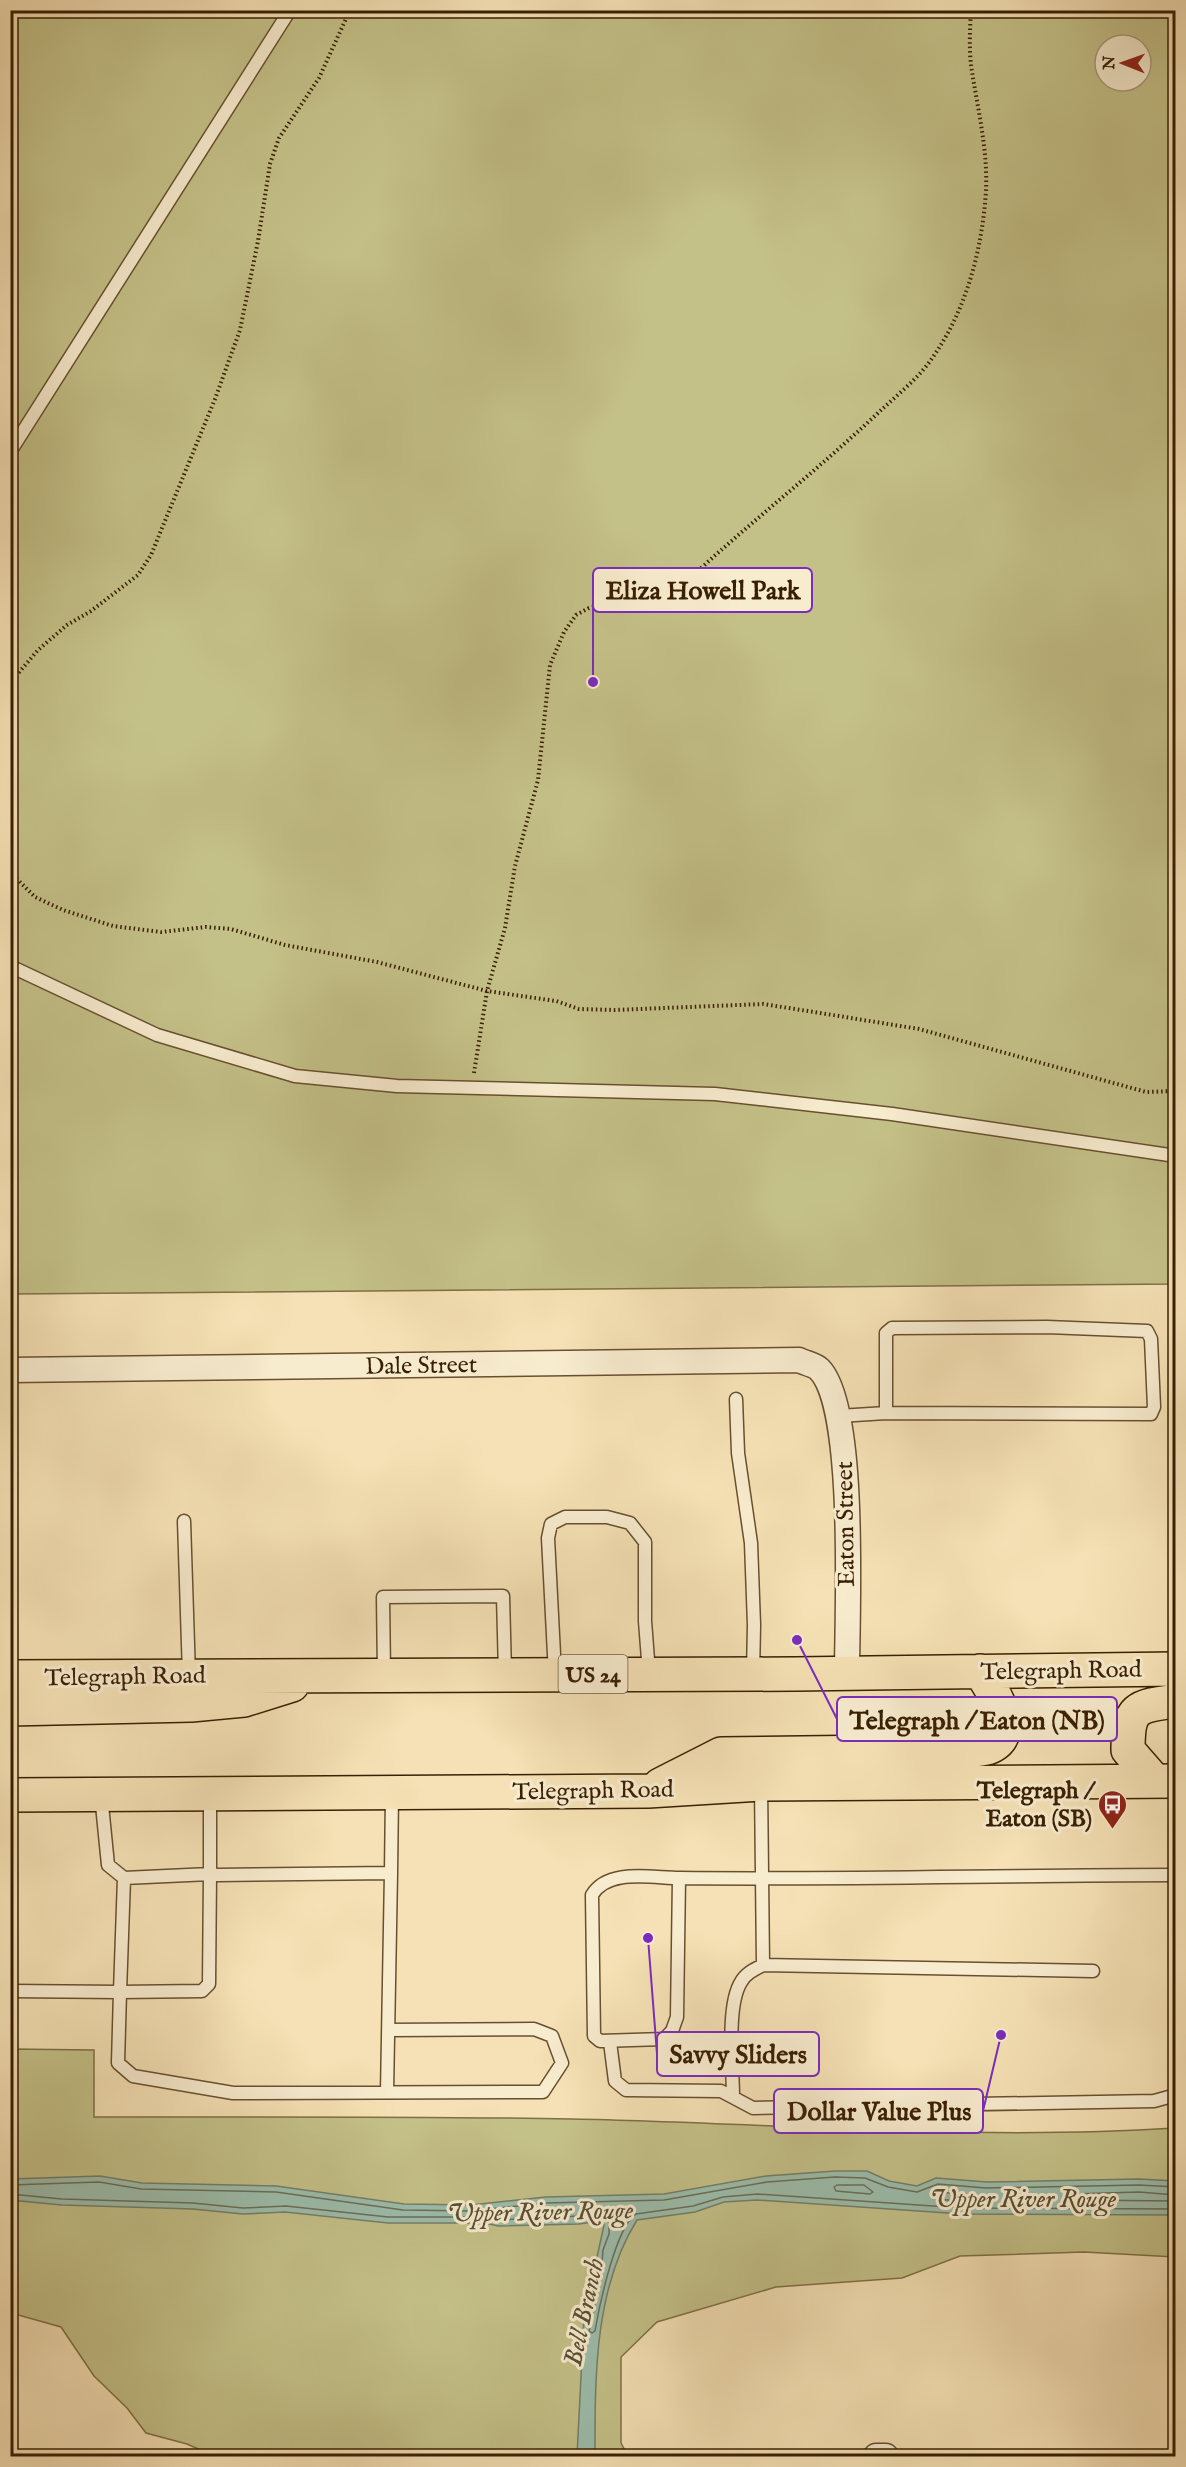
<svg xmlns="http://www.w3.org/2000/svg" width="1186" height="2467" font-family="'IM FELL English',serif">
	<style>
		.green { fill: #c4c188; stroke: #7e7045; stroke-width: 1.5; fill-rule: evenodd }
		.water { fill: #9cbead; stroke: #747e69; stroke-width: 1.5 }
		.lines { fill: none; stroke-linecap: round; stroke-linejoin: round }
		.shore { stroke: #6a6e58; stroke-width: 1.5 }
		.lane-casing { stroke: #68502f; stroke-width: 15 }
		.street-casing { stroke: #68502f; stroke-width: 27 }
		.primary-casing { stroke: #391f02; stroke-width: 36 }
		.path { stroke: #391f02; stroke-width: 4; stroke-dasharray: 1.5 3; stroke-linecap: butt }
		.lane { stroke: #f8eccf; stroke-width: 12 }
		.street { stroke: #f8eccf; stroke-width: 24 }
		.primary { stroke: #f5e1b5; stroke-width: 33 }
		.labels { text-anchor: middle; stroke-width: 6; stroke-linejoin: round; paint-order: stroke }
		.shield { fill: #f8eccf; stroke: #725c40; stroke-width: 1.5 }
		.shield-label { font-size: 22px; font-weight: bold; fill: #391f02 }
		.street-label { font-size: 24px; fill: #391f02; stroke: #f8eccf }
		.poi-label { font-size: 24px; font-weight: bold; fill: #391f02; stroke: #f8eccf; text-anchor: end }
		.water-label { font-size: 26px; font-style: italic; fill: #574f35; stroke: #f8eccf }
		.leader { fill: none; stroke: #7b2cbf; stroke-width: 2 }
		.callout-dot { fill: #7b2cbf; stroke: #f8eccf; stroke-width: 2 }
		.callout { fill: #f8eccf; stroke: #7b2cbf; stroke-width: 2 }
		.callout-label { font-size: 26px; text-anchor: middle; font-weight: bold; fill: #391f02 }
	</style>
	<rect width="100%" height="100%" fill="#f5e1b5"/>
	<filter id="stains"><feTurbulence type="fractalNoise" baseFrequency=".00333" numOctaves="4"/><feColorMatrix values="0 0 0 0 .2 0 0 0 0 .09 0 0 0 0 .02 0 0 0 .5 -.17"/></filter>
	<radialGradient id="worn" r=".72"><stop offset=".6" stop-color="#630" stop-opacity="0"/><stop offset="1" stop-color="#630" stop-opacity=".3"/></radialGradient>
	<path class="green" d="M10 11H1175V1284L11 1294ZM1105 45H1141V81H1105Z
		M10 2049 94 2050V2117C253 2117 413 2116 572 2119 774 2123 974 2141 1175 2128V2257L1084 2252 960 2256 902 2278 776 2287 657 2322 621 2357V2443L628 2456H214L187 2444 146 2433 127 2408 94 2376 61 2327 11 2313Z"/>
	<path class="water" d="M835 2171H867L889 2181 917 2186 936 2178 987 2182 1139 2179 1175 2181V2215L962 2214 757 2200 724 2202 695 2212 637 2220C594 2289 595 2378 595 2456H577L584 2317 604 2225 600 2221 579 2224 498 2226 485 2223H388L285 2212 243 2214 193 2209 62 2205 10 2200 11 2179 100 2176 142 2183 276 2186 404 2204 471 2205 546 2197 664 2194 766 2176Z"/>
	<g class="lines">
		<path class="shore" d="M10 2185 99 2182 141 2189 276 2192 403 2210 470 2211 546 2203 664 2200 767 2182 835 2177 865 2178 888 2187 917 2192 938 2184 986 2188 1139 2185 1176 2187
			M837 2185H864L873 2192 870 2194 836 2191 834 2187Z
			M939 2192 972 2195 974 2198 963 2201 933 2199V2195Z
			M10 2194 62 2199 193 2203 243 2208 286 2206 388 2217H485L499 2220 601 2215 609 2222V2234L603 2250 601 2277 589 2331 592 2333 595 2331C599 2307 616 2226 636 2214L693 2206 723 2197 757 2194 962 2208 1176 2209
			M1176 2195 1139 2192 1074 2194 1072 2197 1075 2200 1176 2201"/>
		<defs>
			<path id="lane" d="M10 452 290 10
				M10 966 157 1035 295 1076 397 1086 715 1094 892 1114 1176 1156
				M736 1399 738 1453 751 1543 754 1625 753 1673
				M839 1416 886 1413 1151 1414 1154 1407 1151 1339 1147 1331 1047 1327 892 1328 886 1333V1413
				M184 1521 189 1675
				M384 1674 383 1597 503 1596 505 1673
				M555 1674 548 1538 551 1524 565 1517H607L630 1523 645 1542V1621L649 1673
				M761 1785 763 1965 1093 1971
				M210 1795V1874L217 1875 391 1873 392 1794
				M124 1878 210 1874 209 1984 202 1991 120 1992 118 2063 133 2076 233 2093 543 2092 562 2063 552 2036 534 2029 388 2030
				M679 1878 677 2017 672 2031 664 2039 600 2041 594 2036 592 1895C608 1868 652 1878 680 1878 845 1880 1010 1875 1176 1875
				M10 1991 120 1992 124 1878 108 1865 101 1795
				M610 2042 615 2081 626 2090 721 2091 753 2108 1154 2101 1176 2095
				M387 2092 391 1873
				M733 2097C733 2067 726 2006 741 1982 746 1973 755 1969 763 1965"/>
			<path id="street" d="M10 1370 799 1360C805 1363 815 1365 819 1369 857 1406 847 1615 847 1673
				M876 2456H886"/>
			<path id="primary" d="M10 1677 796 1674 1176 1669
				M10 1709 191 1705 244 1700 292 1685
				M1155 1781 1128 1750C1128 1707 1136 1706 1176 1701
				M660 1785 721 1754 964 1751C971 1750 980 1750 987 1748 1023 1736 992 1689 980 1671
				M10 1795 648 1791 761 1784 1176 1781"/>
		</defs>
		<use href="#lane" class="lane-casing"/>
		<use href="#street" class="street-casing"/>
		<use href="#primary" class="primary-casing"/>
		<path class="path" d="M10 683 38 650 67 625 91 611 138 575 151 555 215 399 240 330 258 241 270 164 279 138 319 78 350 10
			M10 872 35 897 63 910 113 926 161 932 206 927 231 929 285 945 377 962 487 991 556 1001 579 1009 615 1010 763 1004 814 1012 919 1029 1146 1092 1176 1091
			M474 1073 487 991 505 928 515 866 538 780 550 665 564 632 576 615 589 608 673 586 699 570C758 516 821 467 879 412 897 395 919 378 933 357 967 308 982 250 986 191 988 149 977 106 971 65 969 48 970 28 971 10"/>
		<use href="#lane" class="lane"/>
		<use href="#street" class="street"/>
		<use href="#primary" class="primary"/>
	</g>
	<defs>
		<symbol id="bus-pin" viewBox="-11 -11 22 30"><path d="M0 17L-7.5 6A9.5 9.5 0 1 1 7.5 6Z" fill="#8f2418" stroke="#f8eccf"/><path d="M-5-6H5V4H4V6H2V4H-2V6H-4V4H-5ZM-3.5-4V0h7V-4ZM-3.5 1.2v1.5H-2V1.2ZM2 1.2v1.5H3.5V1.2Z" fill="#fff"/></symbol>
	</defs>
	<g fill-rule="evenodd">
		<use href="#bus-pin" x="1096" y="1788" width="33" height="45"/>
	</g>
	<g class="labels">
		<rect class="shield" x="558.5" y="1655" width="69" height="38" rx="4.5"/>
		<g class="shield-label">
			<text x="593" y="1682">US 24</text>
		</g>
		<g class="street-label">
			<text transform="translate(421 1365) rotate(-1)" y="8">Dale Street</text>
			<text transform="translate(845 1524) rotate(-91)" y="8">Eaton Street</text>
			<text transform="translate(1061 1670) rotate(-1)" y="8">Telegraph Road</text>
			<text transform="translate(125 1676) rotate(-1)" y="8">Telegraph Road</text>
			<text transform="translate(593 1790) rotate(-1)" y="8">Telegraph Road</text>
		</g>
		<g class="poi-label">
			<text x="1092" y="1798">Telegraph /<tspan x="1092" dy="28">Eaton (SB)</tspan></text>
		</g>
		<g class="water-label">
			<text x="1023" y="2207">Upper River Rouge</text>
			<text transform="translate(540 2211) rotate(-1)" y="9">Upper River Rouge</text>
			<text transform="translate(583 2312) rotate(-78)" y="9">Bell Branch</text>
		</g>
	</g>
	<path class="leader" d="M593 682L593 590M797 1640L837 1719M648 1938L657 2054M1001 2035L983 2111"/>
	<g class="callout-dot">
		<circle cx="593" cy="682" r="6"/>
		<circle cx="797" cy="1640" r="6"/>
		<circle cx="648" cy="1938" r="6"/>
		<circle cx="1001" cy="2035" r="6"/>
	</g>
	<g class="callout">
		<rect x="593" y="568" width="219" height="44" rx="6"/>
		<rect x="837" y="1697" width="280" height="44" rx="6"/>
		<rect x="657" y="2032" width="162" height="44" rx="6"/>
		<rect x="774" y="2089" width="209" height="44" rx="6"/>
	</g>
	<g class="callout-label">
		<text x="703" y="599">Eliza Howell Park</text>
		<text x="977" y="1729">Telegraph / Eaton (NB)</text>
		<text x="738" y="2063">Savvy Sliders</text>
		<text x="879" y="2120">Dollar Value Plus</text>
	</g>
	<rect width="1186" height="2467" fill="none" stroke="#f5e1b5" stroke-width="36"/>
	<rect x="12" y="12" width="1162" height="2443" fill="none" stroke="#391f02" stroke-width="3"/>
	<rect x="18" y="18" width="1150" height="2431" fill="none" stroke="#391f02" stroke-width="1.5"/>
	<g transform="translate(1123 63) rotate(271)"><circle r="28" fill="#f8eccf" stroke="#ac9a7d" stroke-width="1.5"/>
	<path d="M0-4.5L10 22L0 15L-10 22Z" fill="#8f2418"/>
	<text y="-9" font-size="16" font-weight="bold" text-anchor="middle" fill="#391f02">N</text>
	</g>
	<rect width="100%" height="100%" filter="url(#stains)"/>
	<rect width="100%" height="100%" fill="url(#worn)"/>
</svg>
